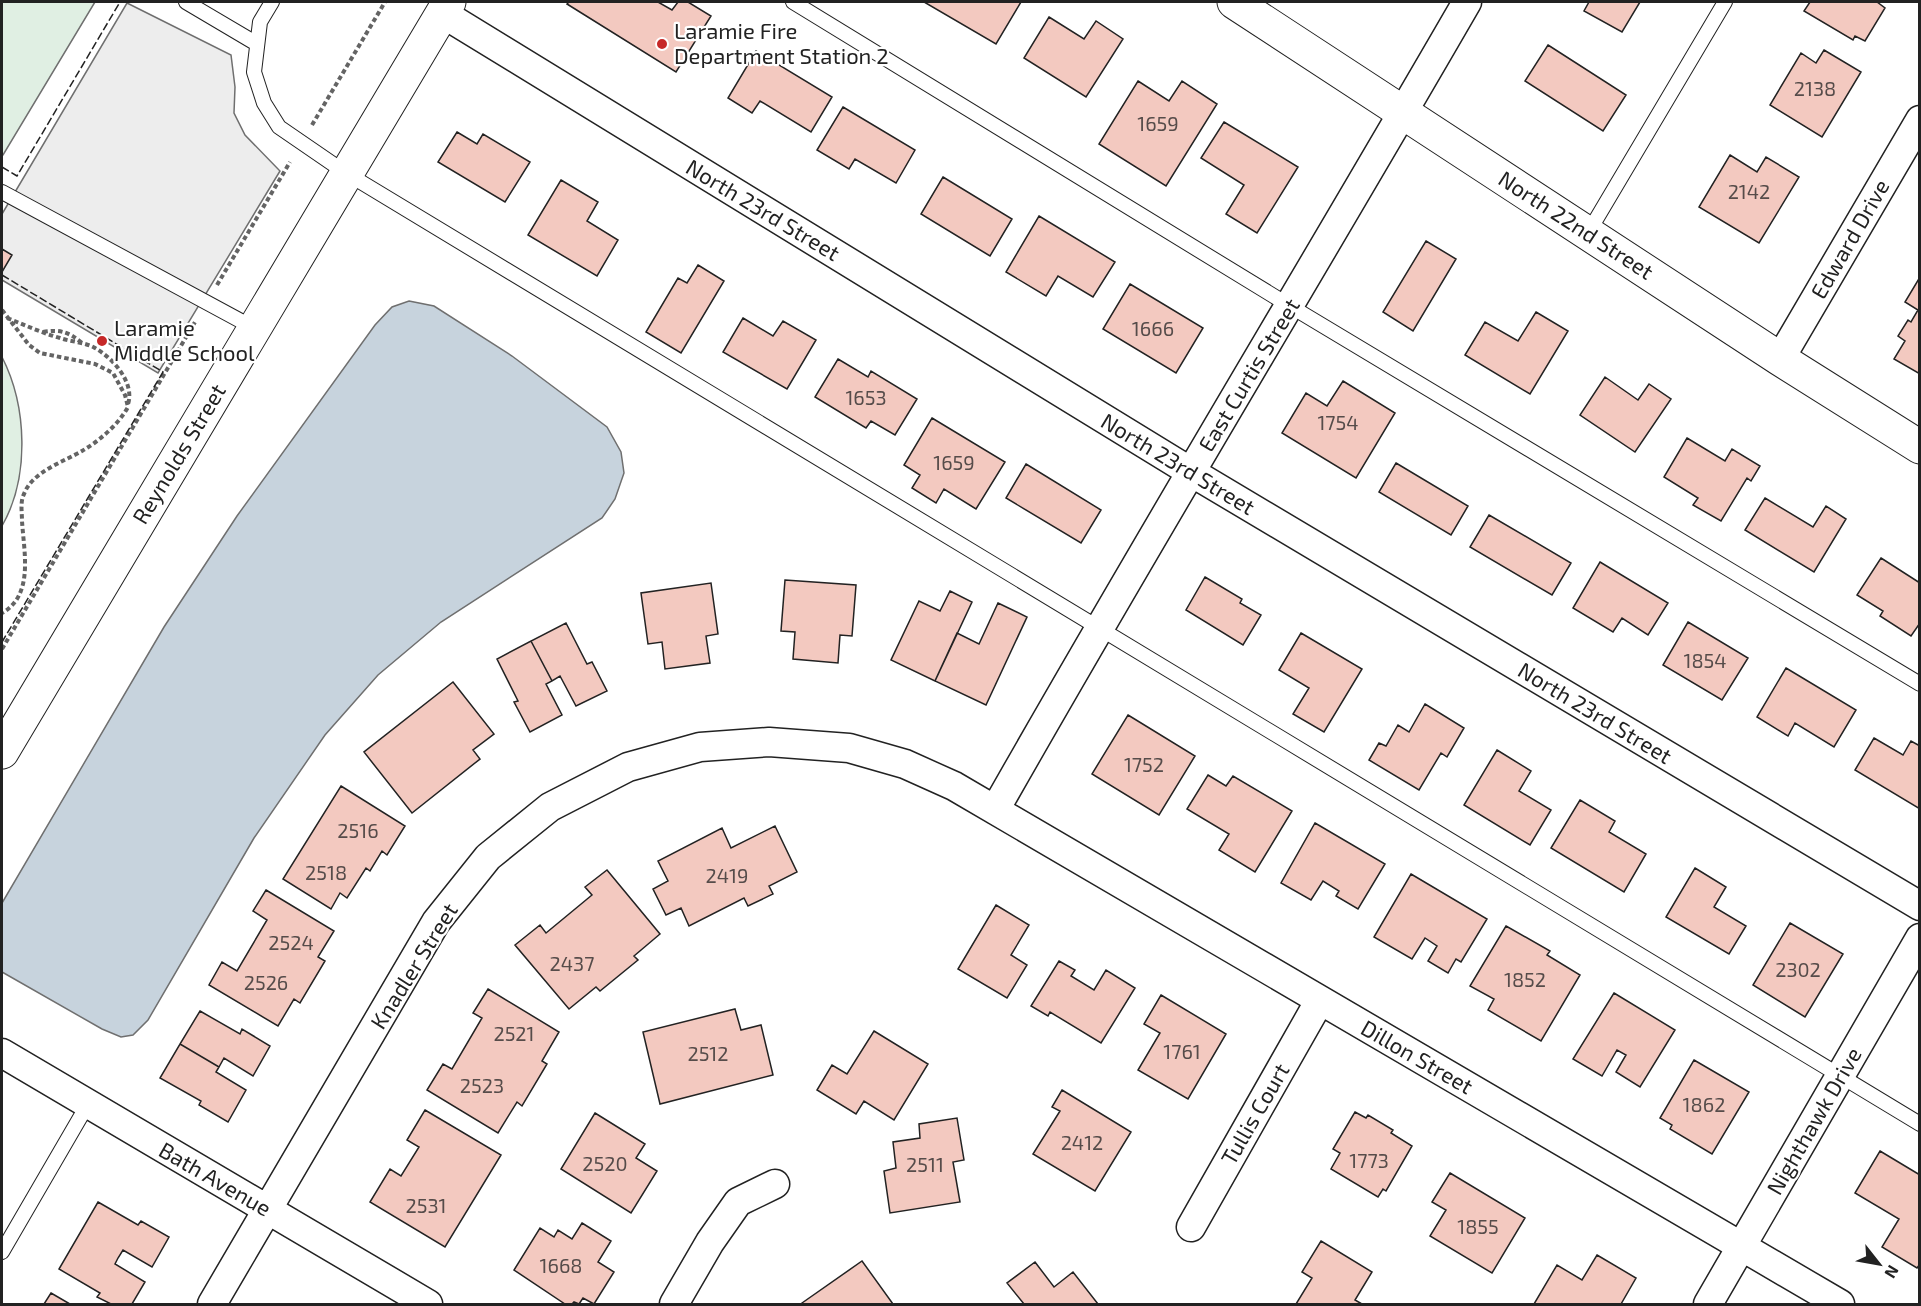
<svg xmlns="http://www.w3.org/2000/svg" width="1921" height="1306" font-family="'Exo 2',sans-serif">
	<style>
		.green { fill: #e0efe3; stroke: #6f6f6f; stroke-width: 1.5 }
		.parking { fill: #ededed; stroke: #6f6f6f; stroke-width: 1.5 }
		.water { fill: #c7d3dd; stroke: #6f6f6f; stroke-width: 1.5 }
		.building { fill: #f3c9c0; stroke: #222; stroke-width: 1.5 }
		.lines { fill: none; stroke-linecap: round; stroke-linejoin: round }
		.service-casing { stroke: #222; stroke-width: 16 }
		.minor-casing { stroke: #222; stroke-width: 31 }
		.tertiary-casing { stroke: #222; stroke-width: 35 }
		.secondary-casing { stroke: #222; stroke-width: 35 }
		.path { stroke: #646464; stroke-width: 4; stroke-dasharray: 4.5 3; stroke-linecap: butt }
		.service { stroke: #fff; stroke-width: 14 }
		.minor { stroke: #fff; stroke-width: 28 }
		.tertiary { stroke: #fff; stroke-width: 33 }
		.secondary { stroke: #fff; stroke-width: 33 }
		.fence { stroke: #222; stroke-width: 1.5; stroke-dasharray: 8 3; stroke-linecap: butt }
		.poi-dot { fill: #c62828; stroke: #fff; stroke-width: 2 }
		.labels { text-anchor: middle; stroke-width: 4.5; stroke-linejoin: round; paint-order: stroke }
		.number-label { font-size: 20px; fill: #564c4a }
		.poi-label { font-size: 22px; fill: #222; stroke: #fff; text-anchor: start }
		.street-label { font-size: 22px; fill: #222; stroke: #fff }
	</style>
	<rect width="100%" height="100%" fill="#fff"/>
	<path class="green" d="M2 2H95L3 155H2Z
		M2 357C27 406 30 477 2 526Z"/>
	<path class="parking" d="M127 3 231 55 235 87 234 113 245 135 280 171 158 373 2 280V214Z"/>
	<path class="water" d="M409 301 434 306 512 356 607 427 621 452 624 473 615 499 602 518 441 622 378 675 325 735 254 838 148 1020 133 1035 121 1037 102 1029 2 972V903L164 627 237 516 375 325 392 307Z"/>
	<path class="building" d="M569 2H658L672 10 678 2H688L711 16 676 72 567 4Z
		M924 2H1021L996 44Z
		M1589 2H1640L1622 32 1584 11Z
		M1810 2H1877L1885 8 1865 41 1855 36 1853 40 1804 11Z
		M1049 17 1084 39 1096 21 1123 39 1086 97 1024 58Z
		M1548 45 1626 95 1603 131 1525 81Z
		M1824 50 1861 72 1822 137 1770 105 1801 53 1816 63Z
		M756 51 832 97 811 132 760 101 752 113 728 98Z
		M1138 81 1169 101 1182 81 1217 104 1166 186 1099 144Z
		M843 107 915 150 896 183 855 159 849 169 817 150Z
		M1224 122 1298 167 1257 233 1226 214 1244 185 1201 158Z
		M457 132 477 144 483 134 530 162 505 202 438 162Z
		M1730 155 1757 172 1766 157 1799 177 1759 243 1699 207Z
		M943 177 1012 219 990 256 921 214Z
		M561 180 598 202 587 221 618 240 597 276 528 235Z
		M1039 216 1115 262 1093 297 1058 276 1046 296 1006 272Z
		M1426 241 1456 259 1413 331 1383 312Z
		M2 249 12 255 2 272Z
		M698 265 724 281 681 353 646 332 678 278 687 283Z
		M1920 277V374L1894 359 1905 341 1898 336 1908 320 1911 322 1918 310 1905 302Z
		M1130 284 1203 328 1176 373 1103 329Z
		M1536 312 1568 331 1530 394 1465 355 1485 322 1518 341Z
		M743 318 773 336 783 321 816 340 787 389 723 352Z
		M838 359 868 377 871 371 917 399 895 435 871 421 866 428 815 397Z
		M1605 377 1638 400 1649 384 1671 399 1635 452 1580 415Z
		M1343 381 1395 413 1356 478 1282 433 1306 393 1327 406Z
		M932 418 1005 462 976 509 944 489 936 503 912 488 920 475 904 465Z
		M1687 438 1725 461 1732 449 1760 466 1751 481 1747 478 1721 521 1693 505 1698 498 1664 477Z
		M1396 463 1468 506 1451 535 1379 492Z
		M1026 464 1101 510 1081 543 1006 498Z
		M1765 498 1813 527 1826 506 1846 519 1814 572 1745 530Z
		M1489 515 1571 563 1552 595 1470 547Z
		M1881 558 1920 583V623L1911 636 1880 616 1883 611 1857 595Z
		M1600 562 1668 603 1648 635 1622 618 1613 632 1573 608Z
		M1205 577 1242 599 1240 603 1261 615 1243 645 1186 610Z
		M785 580 856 585 852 636 840 635 838 663 793 659 795 632 781 631Z
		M711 583 718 634 706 636 710 663 665 669 662 642 648 644 641 593Z
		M950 591 972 602 935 681 891 660 919 601 940 611Z
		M998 603 1027 617 986 705 935 681 957 633 979 644Z
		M1688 622 1748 658 1722 700 1663 665Z
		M566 623 587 664 592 662 607 691 576 706 560 676 552 681 531 641Z
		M1301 633 1362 669 1324 732 1293 714 1309 688 1279 670Z
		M531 641 552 681 546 684 562 715 530 732 514 702 518 701 497 659Z
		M1786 668 1856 710 1834 747 1795 723 1788 736 1757 717Z
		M453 682 494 734 473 750 480 759 412 813 364 752Z
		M1425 704 1464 728 1447 757 1441 753 1419 790 1369 760 1379 743 1386 746 1398 725 1409 732Z
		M1128 715 1195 756 1159 815 1092 774Z
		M1874 738 1903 755 1911 741 1920 746V809L1855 770Z
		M1497 750 1531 771 1519 791 1551 810 1530 845 1464 805Z
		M1208 775 1226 786 1233 776 1292 811 1255 872 1219 850 1229 834 1187 809Z
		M341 786 405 826 387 855 382 851 370 871 366 868 347 898 340 893 331 909 283 879Z
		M1580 800 1615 821 1609 832 1646 854 1624 892 1551 848Z
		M1315 823 1385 864 1358 909 1336 896 1339 891 1323 881 1311 900 1281 883Z
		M775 826 797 872 769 886 773 894 748 906 744 898 689 926 681 908 666 915 653 889 668 881 658 861 722 828 731 848Z
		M1695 868 1726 887 1714 907 1746 926 1729 954 1666 917Z
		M607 870 660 934 634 956 638 960 600 991 596 987 569 1009 515 945 540 925 546 933 592 895 585 887Z
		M1411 874 1487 919 1461 962 1456 959 1448 973 1428 961 1437 946 1425 938 1412 959 1374 937Z
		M266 890 334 931 318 957 325 961 300 1003 294 999 278 1026 209 985 222 962 237 971 267 920 253 911Z
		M996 905 1029 925 1011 955 1027 965 1007 998 958 969Z
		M1790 923 1843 954 1805 1017 1753 985Z
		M1506 926 1550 951 1547 955 1580 975 1541 1041 1488 1010 1494 999 1470 986Z
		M1059 961 1075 970 1071 976 1094 990 1106 970 1135 988 1101 1043 1050 1012 1048 1016 1031 1006Z
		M488 989 559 1032 542 1061 547 1064 522 1106 517 1102 498 1133 427 1090 443 1064 452 1069 482 1018 473 1013Z
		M1614 993 1675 1030 1640 1087 1616 1072 1626 1055 1617 1050 1602 1076 1573 1059Z
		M1161 995 1226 1034 1188 1099 1138 1070 1160 1033 1144 1024Z
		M735 1009 741 1030 761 1025 773 1075 660 1104 643 1032Z
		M200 1011 240 1034 242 1029 270 1046 253 1076 224 1058 219 1067 180 1044Z
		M874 1031 928 1064 894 1120 864 1101 856 1114 817 1090 832 1065 847 1074Z
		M180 1044 219 1067 216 1072 246 1090 228 1122 199 1105 201 1101 160 1078Z
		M1694 1060 1749 1092 1712 1154 1670 1129 1672 1125 1660 1118Z
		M1062 1090 1131 1132 1095 1191 1033 1154 1060 1111 1052 1107Z
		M425 1110 501 1155 445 1247 370 1202 390 1169 401 1176 419 1147 407 1140Z
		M1355 1112 1366 1118 1368 1115 1393 1130 1391 1133 1412 1146 1386 1191 1383 1189 1378 1197 1331 1169 1340 1153 1333 1149Z
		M595 1113 645 1144 636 1158 657 1171 631 1213 561 1169Z
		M957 1118 964 1160 953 1162 960 1202 890 1213 884 1171 896 1168 893 1142 920 1138 919 1124Z
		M1880 1151 1920 1175V1264L1917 1268 1882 1247 1899 1219 1855 1193Z
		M1450 1173 1525 1218 1492 1273 1430 1236 1446 1210 1432 1202Z
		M98 1202 138 1225 141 1221 169 1237 152 1267 123 1250 118 1258 115 1264 145 1282 132 1304H111L97 1297 100 1293 59 1269Z
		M582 1223 611 1241 598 1262 614 1272 594 1304 583 1298 579 1304 574 1302 572 1304H565L514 1270 540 1228 554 1237 558 1230 572 1239Z
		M1321 1241 1372 1272 1355 1300 1362 1304H1296L1312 1278 1302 1272Z
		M1597 1255 1636 1278 1621 1304H1534L1557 1265 1582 1280Z
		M862 1261 893 1304H803L802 1303Z
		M1035 1262 1054 1287 1073 1272 1098 1304H1024L1007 1283Z
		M51 1293 70 1304H44Z"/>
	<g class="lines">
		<defs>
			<path id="service" d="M186 2 257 44
				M272 2 260 22 254 72 264 103 279 127 346 173 1920 1124
				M793 2 1290 306 1920 684
				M2 192 254 328
				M1588 233 1725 2
				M2 1252 88 1104"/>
			<path id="minor" d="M442 13 1191 472 1920 906
				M1780 359 1920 120
				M995 810C1149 538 1311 272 1467 2
				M2 1053 428 1304
				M1191 1227 1320 1000
				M212 1304 436 922 488 857 550 807 628 767 700 747 769 742 849 748 905 764 954 786 1840 1304
				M674 1304 710 1242 738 1202 775 1184
				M1708 1304 1920 938"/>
			<path id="tertiary" d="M1234 2 1780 359 1920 447"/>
			<path id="secondary" d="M2 752 449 2"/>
		</defs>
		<use href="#service" class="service-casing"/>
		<use href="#minor" class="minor-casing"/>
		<use href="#tertiary" class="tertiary-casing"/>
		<use href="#secondary" class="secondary-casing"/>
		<path class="path" d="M312 125 385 2
			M217 285 290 162
			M2 310 29 345 40 353 95 364 113 373 125 395 128 407C118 425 99 441 82 451 63 462 32 472 24 494 20 502 22 512 22 521 24 553 34 595 2 613
			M7 318C25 325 42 333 60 338 71 342 85 342 95 348 113 358 135 383 128 404
			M43 332C60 329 69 332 82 343
			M2 649 195 322"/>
		<use href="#service" class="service"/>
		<use href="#minor" class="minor"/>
		<use href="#tertiary" class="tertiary"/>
		<use href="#secondary" class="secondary"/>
		<path class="fence" d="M2 167 17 176 120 2
			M2 275 163 372 2 642"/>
	</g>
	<g class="poi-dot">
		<circle cx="662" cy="44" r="6"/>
		<circle cx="102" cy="341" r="6"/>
	</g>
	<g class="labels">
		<g class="number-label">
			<text x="1815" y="96">2138</text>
			<text x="1158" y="131">1659</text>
			<text x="1749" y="199">2142</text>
			<text x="1153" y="336">1666</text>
			<text x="866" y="405">1653</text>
			<text x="1338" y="430">1754</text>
			<text x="954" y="470">1659</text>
			<text x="1705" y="668">1854</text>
			<text x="1144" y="772">1752</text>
			<text x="358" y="838">2516</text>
			<text x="326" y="880">2518</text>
			<text x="727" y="883">2419</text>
			<text x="291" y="950">2524</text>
			<text x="572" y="971">2437</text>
			<text x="1798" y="977">2302</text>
			<text x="1525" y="987">1852</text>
			<text x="266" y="990">2526</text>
			<text x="514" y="1041">2521</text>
			<text x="1182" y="1059">1761</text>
			<text x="708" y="1061">2512</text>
			<text x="482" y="1093">2523</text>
			<text x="1704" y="1112">1862</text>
			<text x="1082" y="1150">2412</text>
			<text x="1369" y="1168">1773</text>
			<text x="605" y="1171">2520</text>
			<text x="925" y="1172">2511</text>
			<text x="426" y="1213">2531</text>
			<text x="1478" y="1234">1855</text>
			<text x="561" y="1273">1668</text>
		</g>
		<g class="poi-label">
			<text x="674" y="39">Laramie Fire<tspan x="674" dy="25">Department Station 2</tspan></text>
			<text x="114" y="336">Laramie<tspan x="114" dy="25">Middle School</tspan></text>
		</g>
		<g class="street-label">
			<text transform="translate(763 210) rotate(31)" y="8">North 23rd Street</text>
			<text transform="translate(1576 225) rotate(33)" y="8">North 22nd Street</text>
			<text transform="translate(1850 239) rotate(-60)" y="8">Edward Drive</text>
			<text transform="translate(1249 375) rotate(-59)" y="8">East Curtis Street</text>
			<text transform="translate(179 454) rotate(-59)" y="8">Reynolds Street</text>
			<text transform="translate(1178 464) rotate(31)" y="8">North 23rd Street</text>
			<text transform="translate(1595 713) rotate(31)" y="8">North 23rd Street</text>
			<text transform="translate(414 966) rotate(-58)" y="8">Knadler Street</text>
			<text transform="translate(1417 1057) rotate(30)" y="8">Dillon Street</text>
			<text transform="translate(1255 1114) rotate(-60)" y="8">Tullis Court</text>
			<text transform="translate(1814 1121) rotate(-60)" y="8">Nighthawk Drive</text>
			<text transform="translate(215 1179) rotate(30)" y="8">Bath Avenue</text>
		</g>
	</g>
	<rect width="1921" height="1306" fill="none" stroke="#222222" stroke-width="6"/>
	<g transform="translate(1879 1264) rotate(121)" stroke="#ffffff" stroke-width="4.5" paint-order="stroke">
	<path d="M0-4.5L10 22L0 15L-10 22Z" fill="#222222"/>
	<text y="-9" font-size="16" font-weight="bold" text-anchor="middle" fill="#222222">N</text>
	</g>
</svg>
